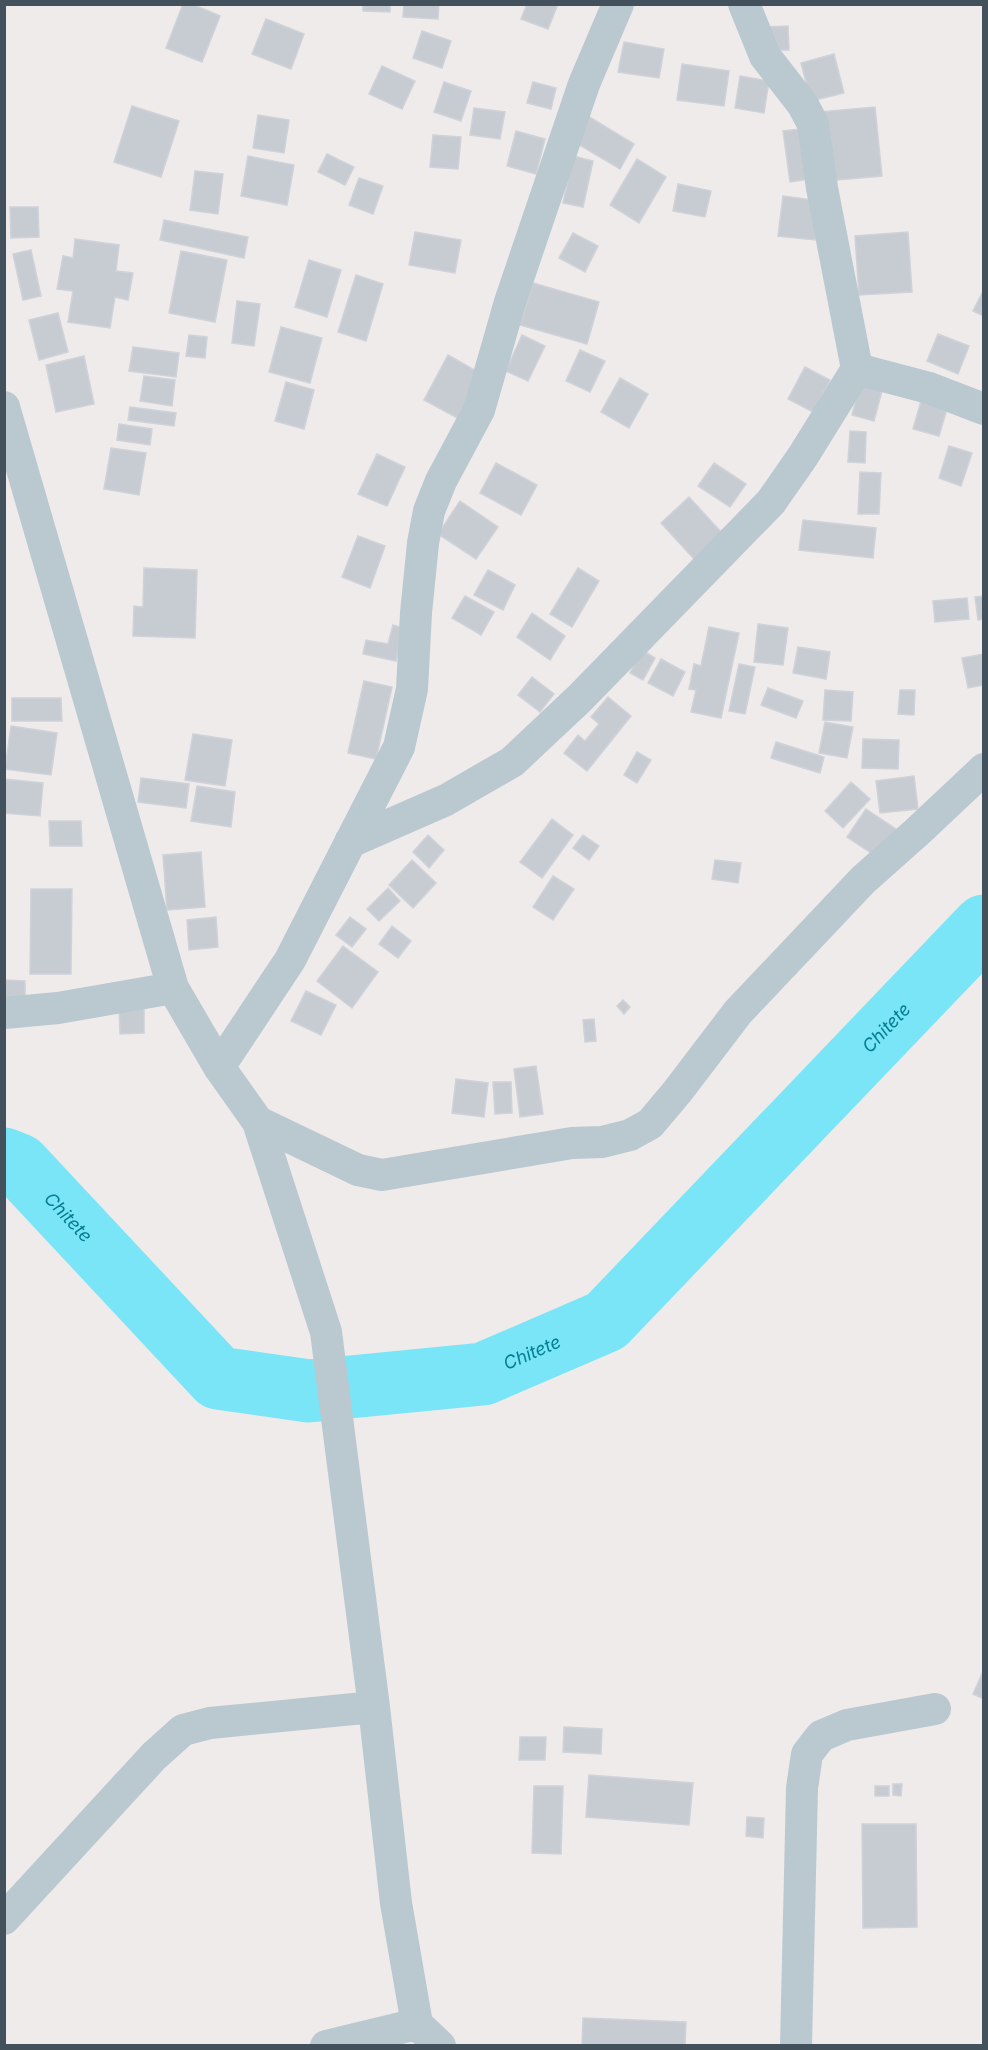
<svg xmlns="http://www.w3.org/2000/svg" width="988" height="2050" font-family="Inter,sans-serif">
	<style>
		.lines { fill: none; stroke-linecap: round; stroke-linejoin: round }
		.river { stroke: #7ae5f6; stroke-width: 63 }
		.building { fill: #c7ccd2; stroke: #cfd2d9; stroke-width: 1.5 }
		.minor { stroke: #bac8d0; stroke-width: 32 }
		.labels { text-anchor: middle; stroke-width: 4.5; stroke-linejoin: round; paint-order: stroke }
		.water-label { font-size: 18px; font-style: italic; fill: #037d90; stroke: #fff }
	</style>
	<rect width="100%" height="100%" fill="#efebeb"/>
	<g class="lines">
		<path class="river" id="s1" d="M4 1159 19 1165 218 1378 309 1391 483 1374 606 1321 984 926"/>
	</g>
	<path class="building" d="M183 4H192L220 16 202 62 166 48Z
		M363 4H390V12L363 11Z
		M404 4H439L438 19 403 17Z
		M527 4H558L548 29 521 19Z
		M266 19 304 34 291 69 252 54Z
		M788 26 789 50H766L765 27Z
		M422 31 451 41 442 68 413 58Z
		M624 42 664 49 659 78 618 72Z
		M834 54 844 93 811 101 801 63Z
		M682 64 729 71 724 106 677 100Z
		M382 66 415 81 402 109 369 94Z
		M740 76 769 81 764 113 735 108Z
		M444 82 471 91 461 121 434 112Z
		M533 82 556 88 551 109 527 103Z
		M132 106 179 121 161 177 114 162Z
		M875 107 882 176 826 181 820 112Z
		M474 108 505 112 500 139 470 135Z
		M258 115 289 120 284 153 253 148Z
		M586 115 634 144 620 169 571 140Z
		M809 128 816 178 790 182 783 131Z
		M516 131 545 139 536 174 507 166Z
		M433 135 461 137 458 169 430 167Z
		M327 154 354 167 345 185 318 172Z
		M248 156 294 165 287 205 241 196Z
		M573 156 593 161 583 207 563 203Z
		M637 159 666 177 639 223 610 205Z
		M195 171 223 174 218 214 190 210Z
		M359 178 383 186 373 214 349 205Z
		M678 184 711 191 705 217 673 211Z
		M783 196 819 201 815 240 778 236Z
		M10 207H38L39 237 11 238Z
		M164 220 248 237 244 258 160 240Z
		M415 232 461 240 455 273 409 265Z
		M908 232 912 292 859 295 855 236Z
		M573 233 598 246 585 272 559 258Z
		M75 239 119 245 116 271 133 273 128 300 115 297 110 328 68 322 73 291 57 289 63 256 73 258Z
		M31 250 41 296 23 300 13 254Z
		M181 251 227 260 215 322 169 313Z
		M309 260 341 270 327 317 295 307Z
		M356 275 383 284 366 341 338 332Z
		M533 283 599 302 587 344 520 325Z
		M984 289V316L973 311Z
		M237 301 260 304 254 346 232 343Z
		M58 313 68 352 39 360 29 320Z
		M281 327 322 338 310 383 269 372Z
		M938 334 969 346 958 374 927 361Z
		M189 335 207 337 205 358 186 356Z
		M522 335 545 346 528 381 506 371Z
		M133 347 179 353 176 377 129 371Z
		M580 350 605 361 590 392 566 381Z
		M448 355 485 376 461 420 424 400Z
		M84 356 94 404 56 412 46 365Z
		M805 367 830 380 813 412 788 399Z
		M144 376 175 380 172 406 140 401Z
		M620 378 648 394 629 428 601 412Z
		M286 382 314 390 304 429 275 421Z
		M860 384 882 391 874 421 852 415Z
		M923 394 949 402 939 436 913 429Z
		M130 407 176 413 174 426 128 420Z
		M119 424 152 429 150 445 117 440Z
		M850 431 866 432 865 463 848 462Z
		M949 446 972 453 961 486 939 478Z
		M111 448 146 453 139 495 104 489Z
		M377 454 405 467 387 506 358 494Z
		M496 463 537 485 521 515 480 493Z
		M714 463 746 484 730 507 698 486Z
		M860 472 881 473 879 514H858Z
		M689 497 722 533 694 559 661 523Z
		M460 501 498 527 476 559 438 534Z
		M803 520 876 528 873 558 799 550Z
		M358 536 385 546 370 588 342 577Z
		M144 568 197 570 195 638 133 636 134 606 143 607Z
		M578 568 599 581 572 627 550 614Z
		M488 570 515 585 503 610 474 595Z
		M465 596 494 612 481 635 452 618Z
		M984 596V619L978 620 975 597Z
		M967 598 969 619 935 622 933 601Z
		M532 613 565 636 550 660 517 637Z
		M758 624 788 628 783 665 754 662Z
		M393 625 403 628 396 661 363 654 366 640 388 644Z
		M709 627 739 633 721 718 691 712 696 690 689 689 694 664 701 666Z
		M798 647 830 652 826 679 793 673Z
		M642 650 655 658 643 680 630 673Z
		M984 654V685L968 688 962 658Z
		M661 659 685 672 673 696 648 683Z
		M739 664 755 667 745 714 729 711Z
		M532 677 554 694 540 712 518 695Z
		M364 681 392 687 376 759 348 753Z
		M768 688 803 701 796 718 761 705Z
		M825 690 853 692 851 721 823 720Z
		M900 690H915L914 715 898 714Z
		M608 697 631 716 587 771 564 753 578 735 585 741 599 724 591 717Z
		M12 698H61L62 721H12Z
		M825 722 853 727 847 758 819 753Z
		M11 726 57 733 51 775 5 769Z
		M193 734 232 740 225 786 185 780Z
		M863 739 899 740 898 769 862 768Z
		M776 742 824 757 820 773 771 758Z
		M637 752 651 760 637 783 624 775Z
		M914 776 918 809 880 813 876 781Z
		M141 778 189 784 186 808 138 802Z
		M4 779 43 783 40 816 4 813Z
		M851 782 870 799 843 828 825 811Z
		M197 786 235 792 231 827 191 821Z
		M866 809 899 831 880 859 847 837Z
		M552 819 573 835 542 878 520 862Z
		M49 821H81L82 846H50Z
		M428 835 444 850 429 868 413 852Z
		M583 835 599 846 589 860 573 848Z
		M201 852 205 907 167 910 163 855Z
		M412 860 436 883 413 908 389 885Z
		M715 860 741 863 738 883 712 879Z
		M553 876 574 889 553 920 533 907Z
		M388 888 400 901 379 921 367 909Z
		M31 889H72L71 974H30Z
		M216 917 218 947 189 950 187 920Z
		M350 917 366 929 352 947 336 935Z
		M392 926 411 941 398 958 379 944Z
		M343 946 378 972 352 1008 317 981Z
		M4 980 25 981V1003H4Z
		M306 991 336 1005 321 1035 291 1021Z
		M623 1000 630 1007 624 1014 617 1006Z
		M119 1006H144V1033L120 1034Z
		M594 1019 596 1041 585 1042 583 1020Z
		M536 1066 543 1114 520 1117 514 1069Z
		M456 1079 488 1083 484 1117 452 1113Z
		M493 1082H511L512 1113 495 1114Z
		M984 1669V1699L973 1694Z
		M564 1727 602 1729 601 1754 563 1752Z
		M520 1737H546L545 1760H519Z
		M589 1775 693 1783 689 1825 586 1817Z
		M893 1784H902L901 1796 893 1795Z
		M534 1786H563L561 1854 532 1853Z
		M875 1786H889V1796H875Z
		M747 1817 764 1818 763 1838 746 1836Z
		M862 1824H916L917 1927 863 1928Z
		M583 2018 686 2022 685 2046H582Z"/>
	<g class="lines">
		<path class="minor" d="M744 4 765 56 803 105 813 124 822 188 857 369
			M4 407 173 988 219 1067 258 1122 326 1332 374 1707 396 1903 417 2024 440 2046
			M350 842 446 800 512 762 580 698 771 502 803 456 857 369 929 388 984 409
			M4 1013 58 1008 173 988
			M219 1067 290 960 399 747 412 689 416 613 423 543 429 511 441 481 479 410 510 302 584 84 618 4
			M258 1122 358 1170 382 1175 572 1143 602 1142 630 1135 650 1124 677 1092 738 1012 863 880 917 832 984 769
			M4 1919 154 1756 183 1730 210 1723 374 1707
			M326 2046 417 2024
			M796 2046 802 1788 807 1754 821 1736 847 1725 935 1709"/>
	</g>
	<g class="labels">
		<g class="water-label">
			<text dy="6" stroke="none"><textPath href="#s1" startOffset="1114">Chitete</textPath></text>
			<text dy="6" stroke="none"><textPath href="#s1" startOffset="88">Chitete</textPath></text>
			<text dy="6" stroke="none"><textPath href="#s1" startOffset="628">Chitete</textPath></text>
		</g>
	</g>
	<rect width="988" height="2050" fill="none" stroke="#42515b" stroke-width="12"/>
</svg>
